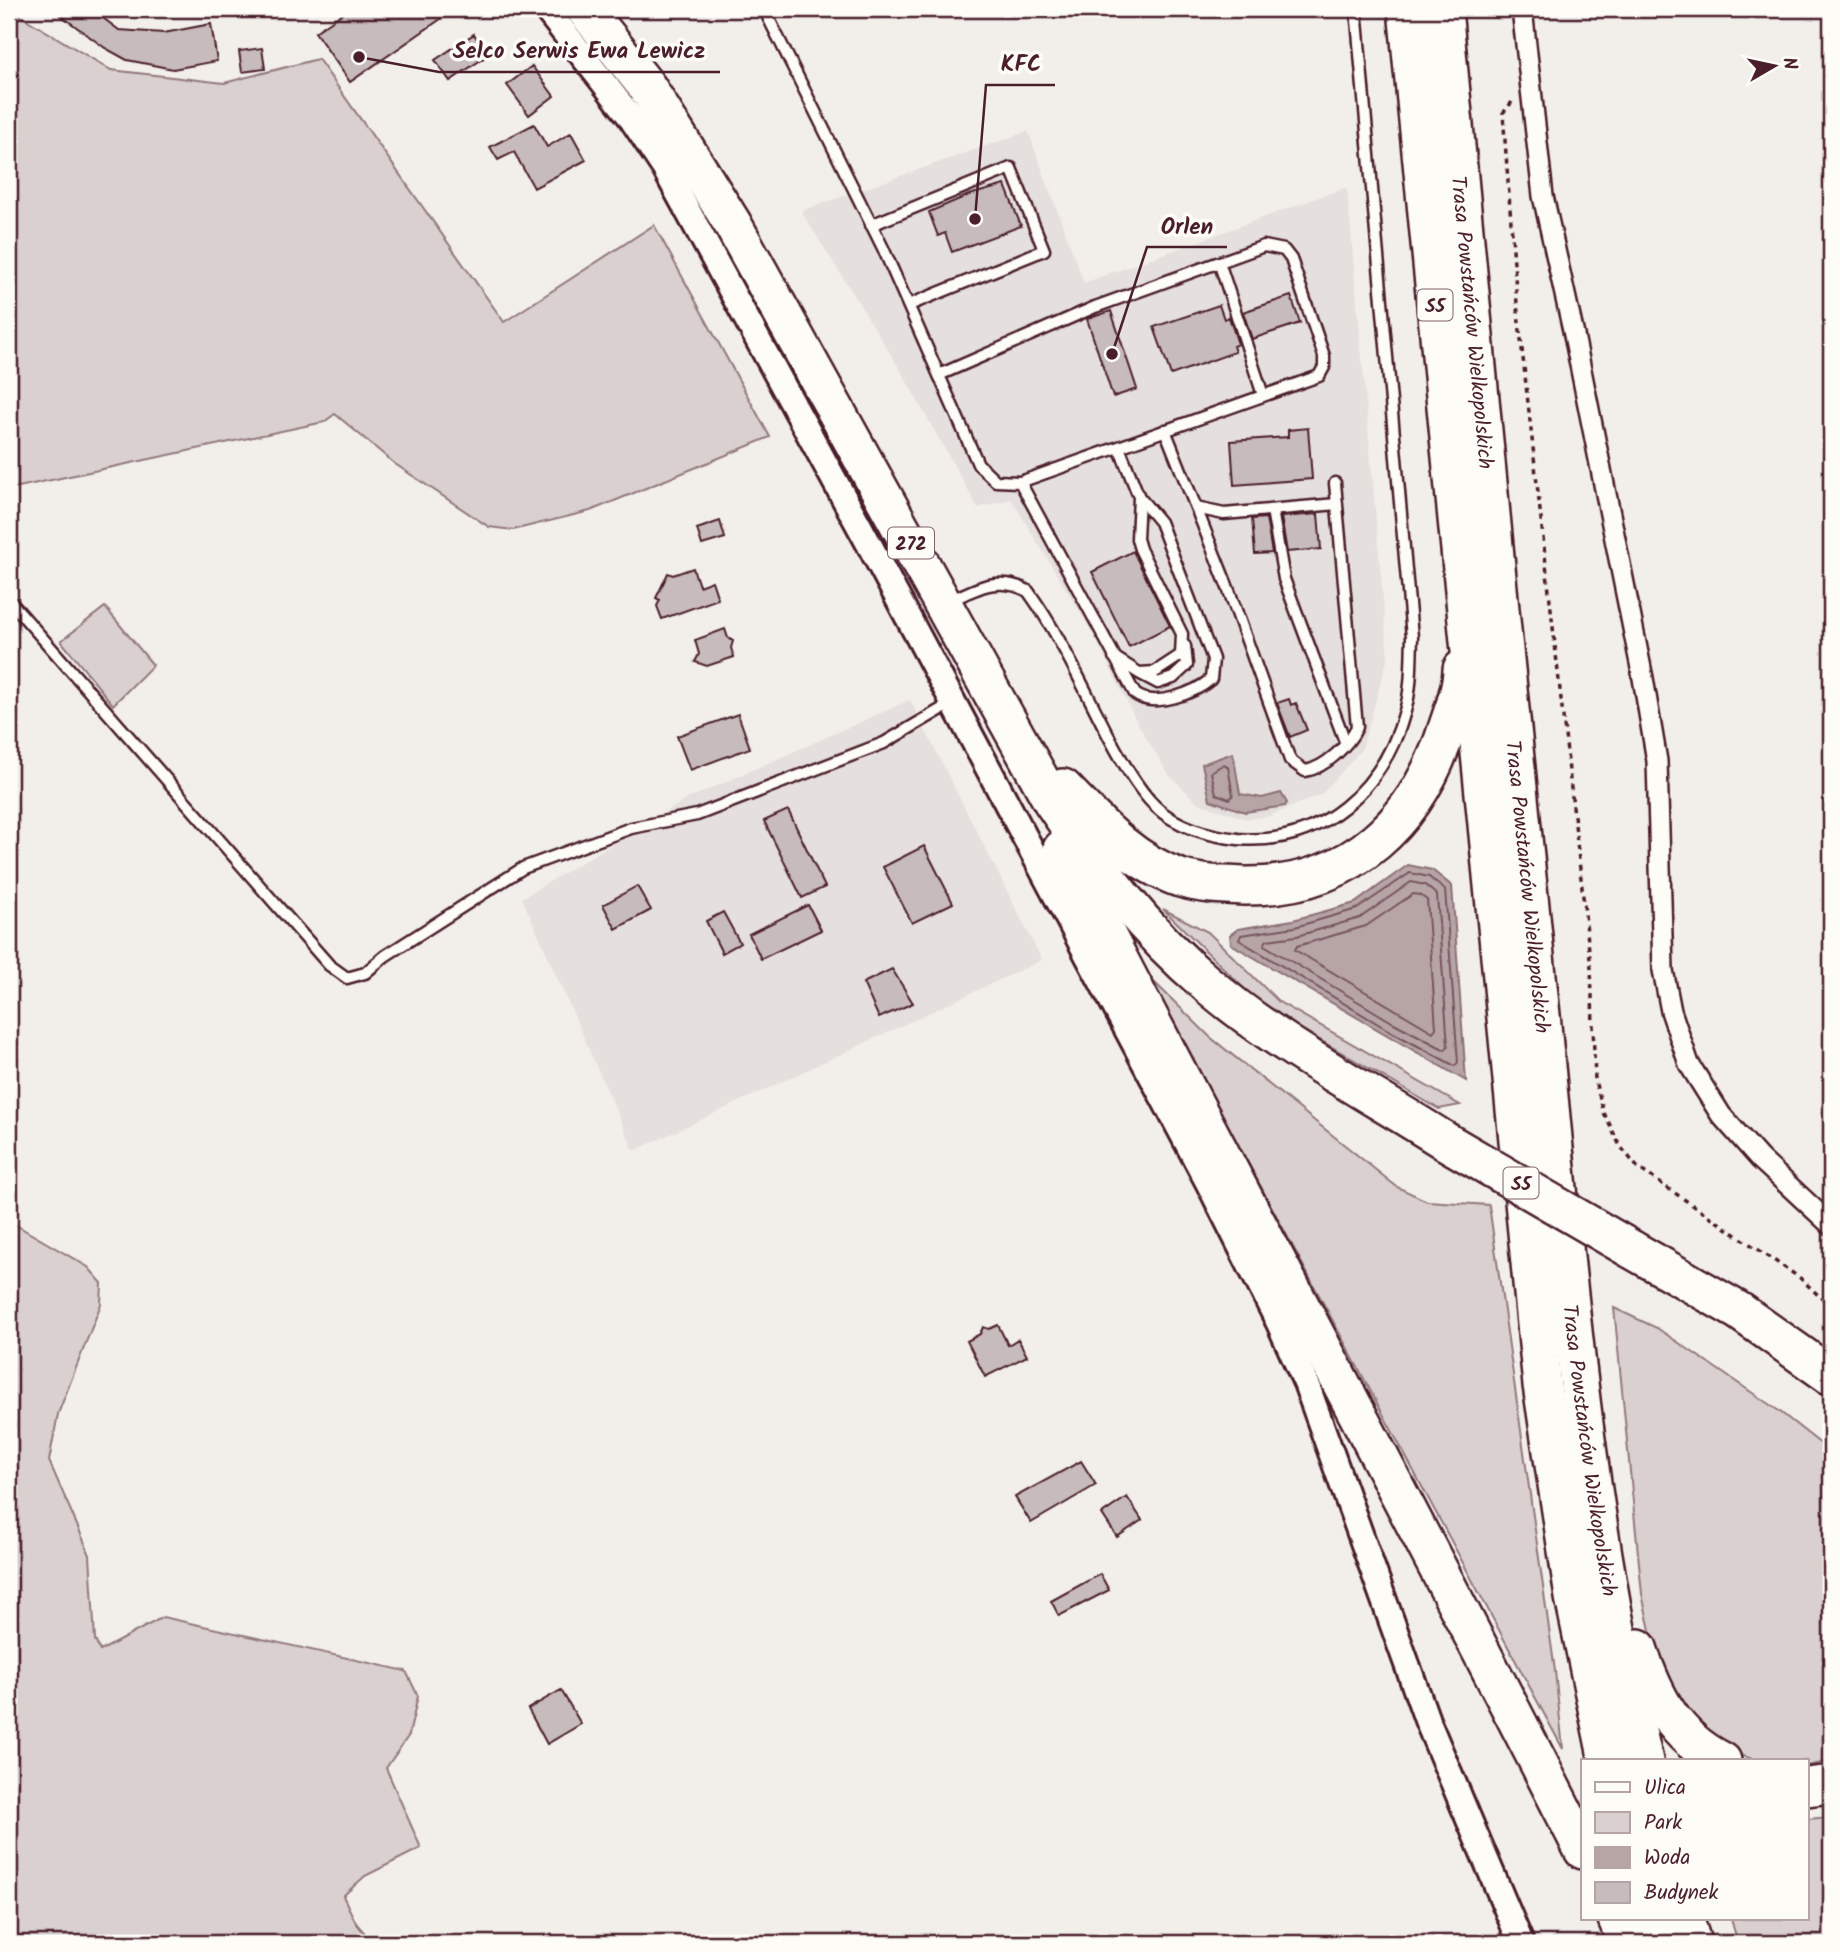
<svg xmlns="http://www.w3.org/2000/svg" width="1840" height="1952" font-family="Kalam,sans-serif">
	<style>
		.built { fill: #e5dfdd }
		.green { fill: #d9d0cf; stroke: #92787d; stroke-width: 2 }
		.water { fill: #b7a5a6; stroke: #8b6f75; stroke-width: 2 }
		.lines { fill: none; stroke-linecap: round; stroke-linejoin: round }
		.shore { stroke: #76555c; stroke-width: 2 }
		.building { fill: #c8bbbb; stroke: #4a1f2b; stroke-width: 2 }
		.service-casing { stroke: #4a1f2b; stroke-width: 15 }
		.minor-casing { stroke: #4a1f2b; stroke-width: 24 }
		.tertiary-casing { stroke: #4a1f2b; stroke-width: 30 }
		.motorway-casing { stroke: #4a1f2b; stroke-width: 42 }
		.path { stroke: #4a1f2b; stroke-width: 3.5; stroke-dasharray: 5 5; stroke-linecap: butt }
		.service { stroke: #fdfcf7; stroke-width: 10 }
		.minor { stroke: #fdfcf7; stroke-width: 19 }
		.tertiary { stroke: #fdfcf7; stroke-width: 24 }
		.motorway { stroke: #fdfcf7; stroke-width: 37 }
		.motorway-bridge-casing { stroke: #4a1f2b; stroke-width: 42; stroke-linecap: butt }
		.motorway-bridge { stroke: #fdfcf7; stroke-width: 37 }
		.labels { text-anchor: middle; stroke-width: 7; stroke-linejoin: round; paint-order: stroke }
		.shield { fill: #fdfcf7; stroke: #806168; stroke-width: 2 }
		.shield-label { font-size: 19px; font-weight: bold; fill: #4a1f2b }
		.street-label { font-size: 21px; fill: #4a1f2b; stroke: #fdfcf7 }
		.leader { fill: none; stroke: #4a1f2b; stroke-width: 2.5 }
		.callout-dot { fill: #4a1f2b; stroke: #fdfcf7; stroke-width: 2.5 }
		.callout-label { font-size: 23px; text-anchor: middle; font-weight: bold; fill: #4a1f2b; stroke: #fdfcf7; stroke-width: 7; stroke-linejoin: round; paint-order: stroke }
	</style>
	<rect width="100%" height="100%" fill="#f2efeb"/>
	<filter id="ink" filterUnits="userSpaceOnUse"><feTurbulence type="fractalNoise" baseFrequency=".0143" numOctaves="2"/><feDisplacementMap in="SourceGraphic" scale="14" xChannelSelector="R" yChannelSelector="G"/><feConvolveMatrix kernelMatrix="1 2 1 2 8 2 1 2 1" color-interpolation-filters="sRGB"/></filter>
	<g filter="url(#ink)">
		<path class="built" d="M1028 131 1084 283 1347 187 1388 657 1362 749 1322 794 1269 816 1246 819 1198 803 1169 775 1138 724 1092 632 1011 499 978 508 894 359 801 211Z
			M910 700 1042 960 634 1151 522 898 687 799Z"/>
		<path class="green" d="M9 9 111 70 224 83 318 59 504 322 654 225 770 437 590 511 513 530 489 527 395 464 335 414 324 422 9 489Z
			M105 607 153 665 113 705 61 641Z
			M1163 909 1208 932 1279 1002 1460 1105 1439 1109 1263 1007Z
			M1147 975 1210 1037 1397 1187 1427 1201 1489 1205 1555 1671 1563 1749Z
			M9 1221 88 1267 102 1283 101 1304 58 1414 49 1461 90 1555 95 1640 100 1651 163 1617 406 1671 418 1696 409 1735 386 1768 421 1848 365 1876 343 1896 356 1923 373 1943H9Z
			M1614 1308 1657 1328 1779 1411 1831 1452V1761L1807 1766V1761H1759L1740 1755 1708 1732 1678 1703 1657 1662 1642 1594Z
			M1831 1817V1943H1738L1731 1919H1807V1819Z"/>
		<path class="water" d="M1233 753 1240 794 1262 798 1281 793 1287 803 1285 806 1245 812 1210 800 1202 764Z
			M1408 865 1432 870 1452 886 1466 1081 1231 944 1230 935 1238 929 1293 920 1355 903Z"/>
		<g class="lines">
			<path class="shore" d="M1224 764 1228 767 1233 795 1230 799 1216 794 1211 772Z
				M1410 873 1429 877 1445 890 1458 1062 1455 1066 1388 1030 1239 940 1241 935 1295 927 1357 909Z
				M1411 882 1425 885 1437 895 1448 1046 1445 1050 1392 1022 1264 945 1267 940 1297 936 1360 918Z
				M1413 894 1420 895 1427 900 1436 1028 1433 1032 1295 950 1297 946 1366 926Z"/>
		</g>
		<path class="building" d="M52 9H91L119 30 164 33 211 24 217 61 173 69 127 60 105 48Z
			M349 9H455L350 82 315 32Z
			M474 34 488 55 450 81 435 60Z
			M262 48 265 69 242 72 239 51Z
			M532 66 554 96 529 115 507 85Z
			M534 124 547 147 571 133 586 160 534 188 514 152 498 160 490 147Z
			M1005 185 1021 226 952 252 945 233 938 236 929 212 969 195Z
			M1291 296 1300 323 1252 339 1243 312Z
			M1219 305 1224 319 1229 317 1238 344 1233 346 1235 352 1171 375 1154 327Z
			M1111 311 1137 389 1113 397 1087 319Z
			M1308 428 1312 479 1234 485 1231 441 1288 437V430Z
			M1318 514 1321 549 1287 552 1281 517Z
			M1266 518 1272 553 1255 554 1252 519Z
			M720 521 725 538 702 545 697 529Z
			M1133 551 1170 626 1129 647 1092 572Z
			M693 568 699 586 712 581 718 599 662 619 657 606 660 600 656 598 668 573 673 575Z
			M725 629 728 638 733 641 731 648 734 657 707 666 695 662 699 654 695 640Z
			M1289 699 1291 705 1296 703 1307 730 1290 737 1277 703Z
			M738 714 750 748 690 770 677 736Z
			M788 810 825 887 802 898 764 821Z
			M924 846 953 903 912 923 883 867Z
			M637 886 651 910 616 929 603 905Z
			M808 905 821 930 761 959 749 934Z
			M723 912 740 943 722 953 706 921Z
			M892 969 913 1003 879 1018 863 983Z
			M998 1325 1008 1345 1018 1339 1027 1356 985 1377 967 1341 980 1334 983 1327 989 1329Z
			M1081 1461 1096 1485 1031 1523 1015 1497Z
			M1127 1497 1142 1520 1117 1537 1102 1514Z
			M1100 1574 1109 1590 1059 1616 1051 1601Z
			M561 1690 581 1724 547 1744 528 1709Z"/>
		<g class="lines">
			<defs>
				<path id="service" d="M764 9 883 248 978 464 996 481 1020 482 1319 376 1324 367V356L1291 259 1284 250 1264 246 1095 307 939 375
					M871 225 1011 168 1044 250 909 305
					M1219 262 1263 395
					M1165 430 1228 588 1290 760 1305 771C1325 768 1349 745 1357 727L1335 483
					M1020 482 1135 694C1154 709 1195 693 1211 679L1213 659 1160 522 1139 497 1119 447
					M1196 508 1224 514 1337 504
					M1272 510 1284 579 1346 744
					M9 600 329 965 347 978 365 973 385 956 523 868 631 828 697 815 884 743 952 703
					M948 602C976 588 999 575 1028 591 1060 635 1083 687 1108 735 1121 759 1136 787 1155 806 1176 827 1210 836 1238 839 1321 846 1384 789 1405 711 1412 687 1411 662 1412 637L1356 9
					M1114 657 1139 673 1155 672 1181 655 1182 634 1140 549 1137 539 1139 497
					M1139 673 1158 683 1173 678 1187 665 1185 646"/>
				<path id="minor" d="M1522 9 1543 196 1574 335 1643 678 1657 761 1663 970 1671 1011 1689 1064 1721 1115 1760 1159 1831 1225"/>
				<path id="tertiary" d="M546 9 629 115 665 169 869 544 1208 1182 1279 1323 1306 1383 1427 1720 1521 1943"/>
				<g id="motorway">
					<path d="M585 9 647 87 732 223 1052 801C1097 868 1144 931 1206 983 1275 1043 1368 1092 1445 1141"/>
					<path d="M1407 9 1542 1385 1574 1597 1608 1761"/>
					<path id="s1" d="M1443 9C1474 344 1506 680 1541 1015 1566 1265 1585 1516 1644 1761"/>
					<path d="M1063 788C1097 823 1132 862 1180 878 1203 885 1225 885 1248 886 1352 886 1418 822 1448 726 1454 708 1462 688 1462 669"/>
					<path d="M1062 849C1234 1184 1413 1514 1583 1850"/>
					<path d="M1631 1249 1739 1311 1831 1376"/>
					<path d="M1638 1648C1654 1697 1675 1738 1722 1761"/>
					<path d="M1807 1787 1831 1784"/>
					<path d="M1617 1919 1627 1943"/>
					<path d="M1648 1919 1655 1943"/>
					<path d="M1685 1919 1692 1943"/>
				</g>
			</defs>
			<use href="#service" class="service-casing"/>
			<use href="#minor" class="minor-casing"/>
			<use href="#tertiary" class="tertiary-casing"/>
			<use href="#motorway" class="motorway-casing"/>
			<path class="path" d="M1512 102 1503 113 1517 304 1591 968 1595 1081 1604 1113 1620 1146 1638 1168 1800 1278 1831 1307"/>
			<use href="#service" class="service"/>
			<use href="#minor" class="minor"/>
			<use href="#tertiary" class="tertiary"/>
			<use href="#motorway" class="motorway"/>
			<defs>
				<path id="motorway-bridge" d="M1445 1141 1631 1249"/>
			</defs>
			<use href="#motorway-bridge" class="motorway-bridge-casing"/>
			<use href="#motorway-bridge" class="motorway-bridge"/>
		</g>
	</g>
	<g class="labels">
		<g class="shield">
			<rect x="1417.5" y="289.5" width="35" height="31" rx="5"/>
			<rect x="888" y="527.5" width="46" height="31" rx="5"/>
			<rect x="1503.5" y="1167.5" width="35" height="31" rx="5"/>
		</g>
		<g class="shield-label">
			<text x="1435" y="312">S5</text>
			<text x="911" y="550">272</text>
			<text x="1521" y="1190">S5</text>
		</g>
		<g class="street-label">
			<text dy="7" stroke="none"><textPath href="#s1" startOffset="315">Trasa Powstańców Wielkopolskich</textPath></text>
			<text dy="7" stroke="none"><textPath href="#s1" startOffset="882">Trasa Powstańców Wielkopolskich</textPath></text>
			<text dy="7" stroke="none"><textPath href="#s1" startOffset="1449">Trasa Powstańców Wielkopolskich</textPath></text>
		</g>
	</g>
	<path class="leader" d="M359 57L439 72H720M975 219L986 85H1055M1112 354L1147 247H1227"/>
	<g class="callout-dot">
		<circle cx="359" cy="57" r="7"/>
		<circle cx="975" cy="219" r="7"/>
		<circle cx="1112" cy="354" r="7"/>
	</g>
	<g class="callout-label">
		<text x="579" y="58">Selco Serwis Ewa Lewicz</text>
		<text x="1021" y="71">KFC</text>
		<text x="1187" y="234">Orlen</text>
	</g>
	<rect width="1840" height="1952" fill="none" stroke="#fdfcf7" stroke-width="35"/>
	<rect x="18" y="18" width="1805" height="1917" fill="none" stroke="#4a1f2b" stroke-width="2.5" filter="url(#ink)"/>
	<rect x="1581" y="1759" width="228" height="161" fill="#fdfcf7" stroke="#b5a4a5" stroke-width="2"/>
	<rect x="1595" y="1782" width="35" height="10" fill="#fdfcf7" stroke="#b5a4a5" stroke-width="2"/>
	<text x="1644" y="1794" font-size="21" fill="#4a1f2b">Ulica</text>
	<rect x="1595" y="1812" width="35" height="21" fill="#d9d0cf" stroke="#b5a4a5" stroke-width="2"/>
	<text x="1644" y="1829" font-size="21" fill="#4a1f2b">Park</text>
	<rect x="1595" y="1847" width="35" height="21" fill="#b7a5a6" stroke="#b5a4a5" stroke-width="2"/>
	<text x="1644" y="1864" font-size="21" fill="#4a1f2b">Woda</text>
	<rect x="1595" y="1882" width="35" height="21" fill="#c8bbbb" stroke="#b5a4a5" stroke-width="2"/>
	<text x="1644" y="1899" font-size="21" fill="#4a1f2b">Budynek</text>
	<g transform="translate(1774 66) rotate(81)" stroke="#fdfcf7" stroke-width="5" paint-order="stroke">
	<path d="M0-5L12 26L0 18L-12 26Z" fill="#4a1f2b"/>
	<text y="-10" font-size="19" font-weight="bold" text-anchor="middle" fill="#4a1f2b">N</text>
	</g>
</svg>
